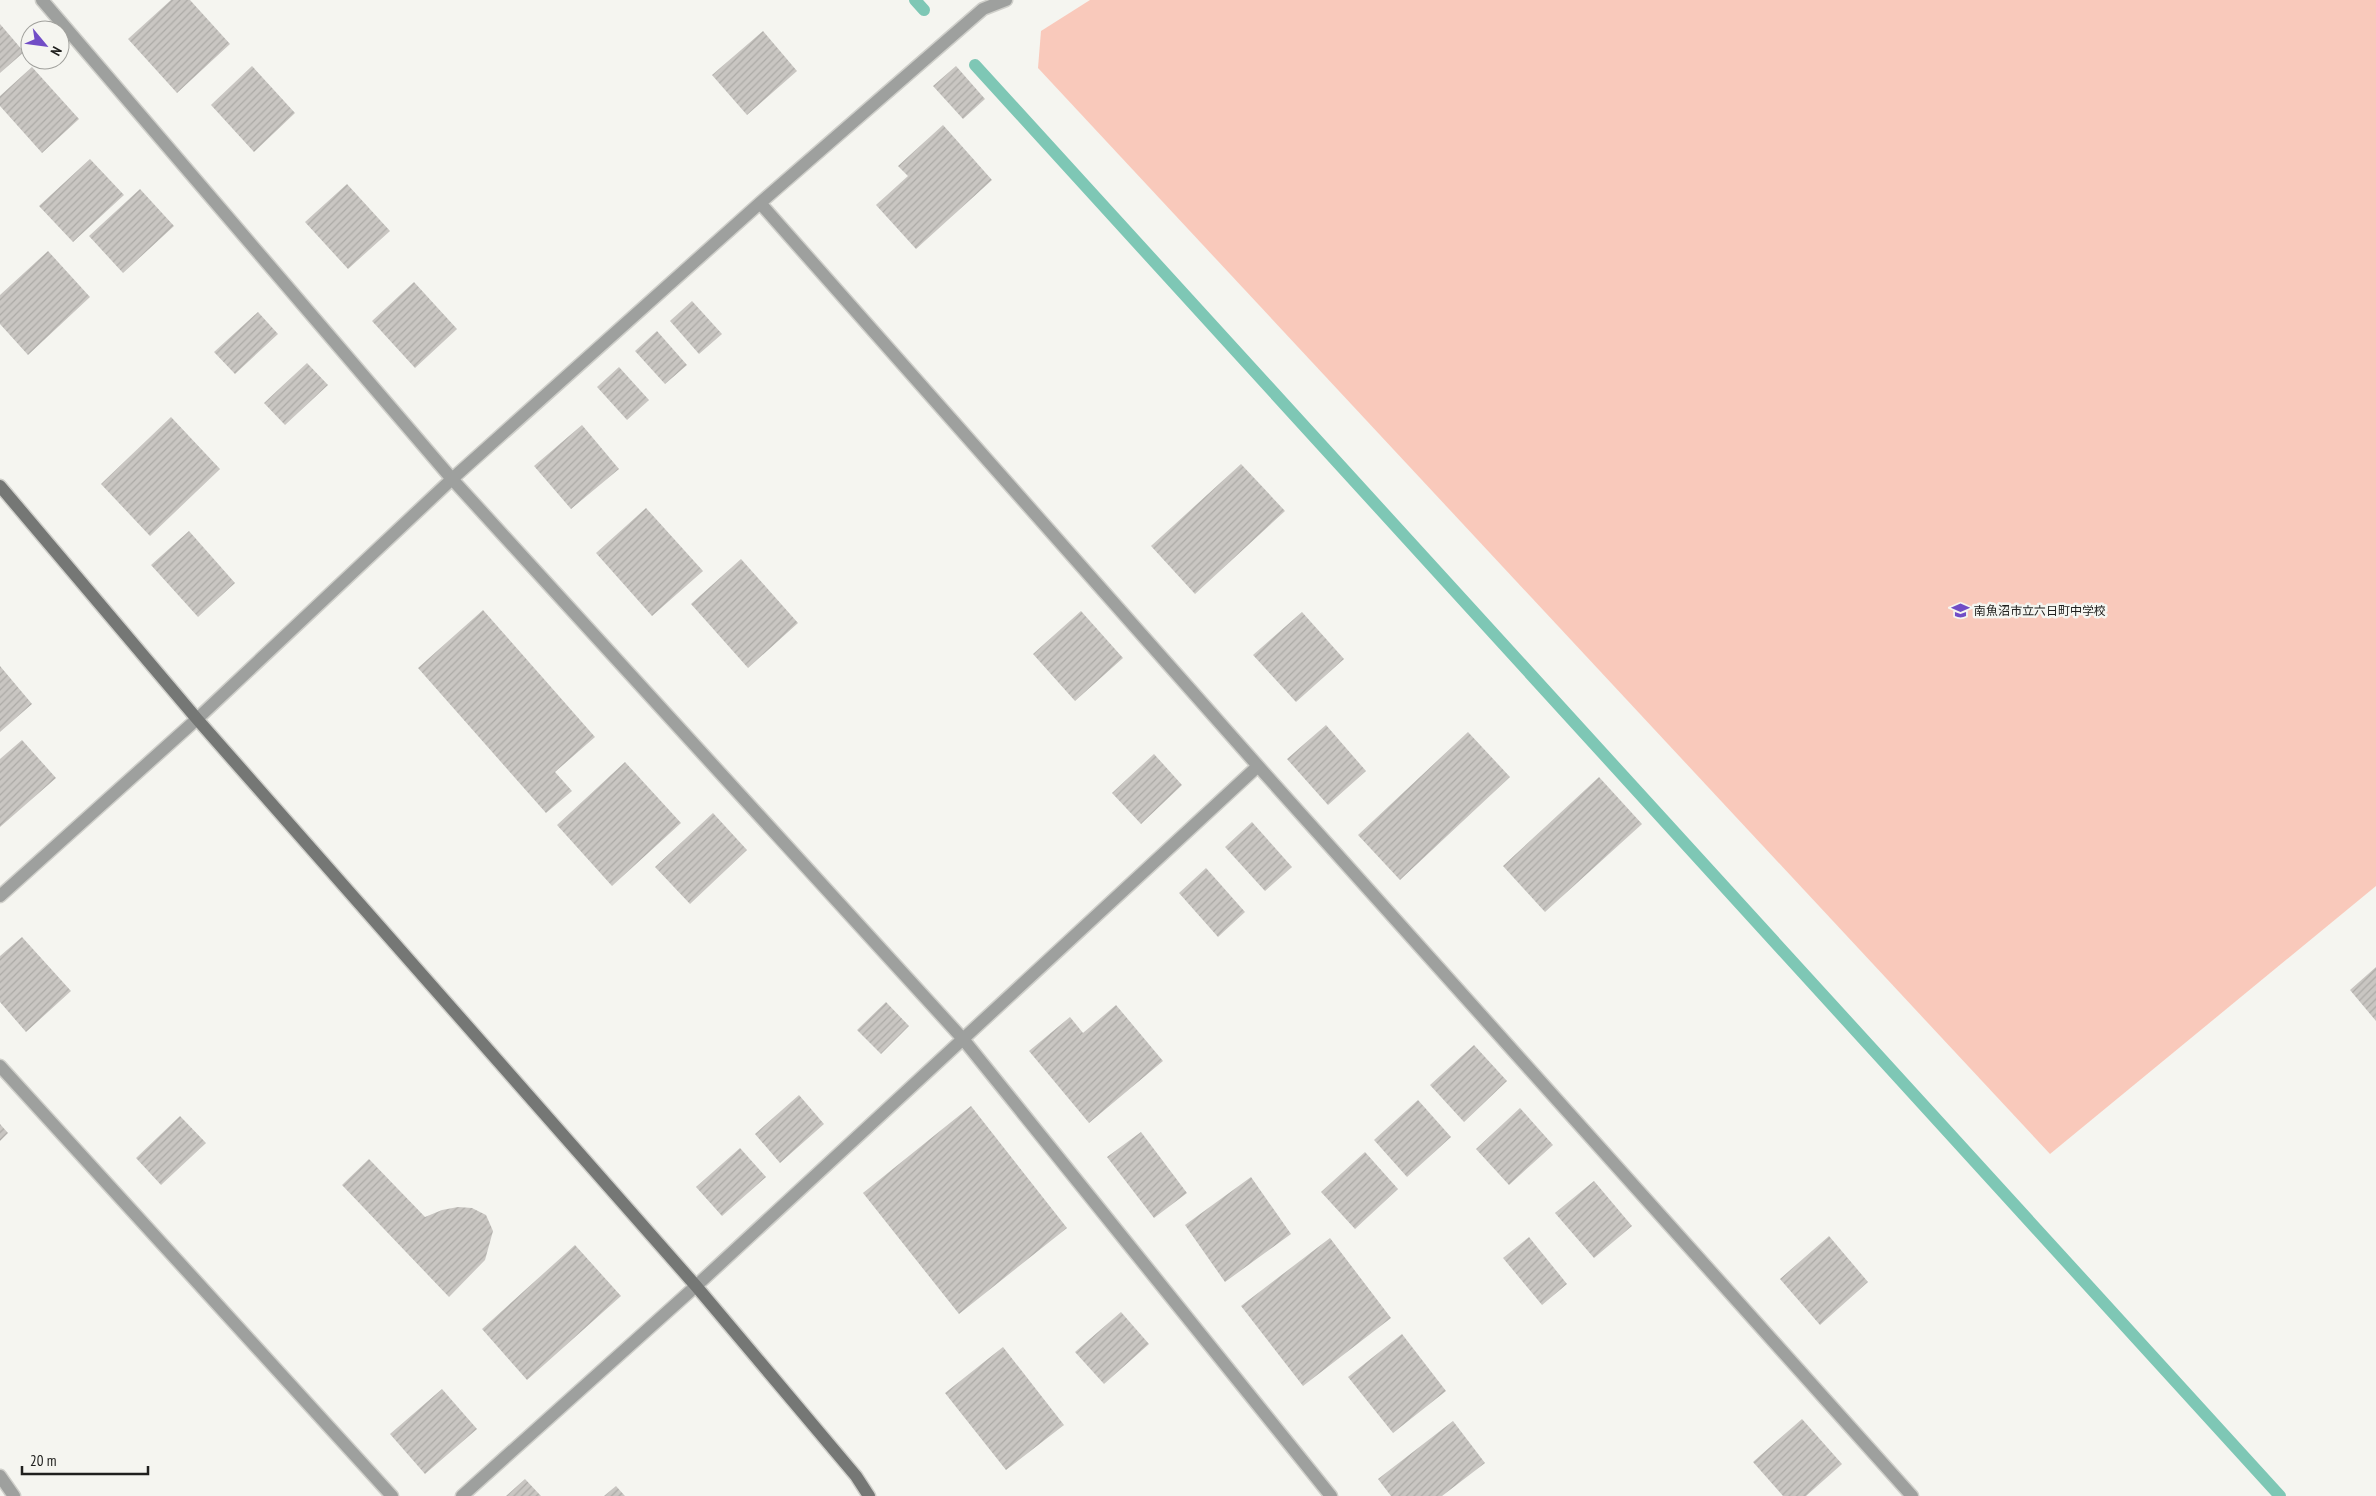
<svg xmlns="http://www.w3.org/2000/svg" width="2376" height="1496" font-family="'PT Sans Narrow','Noto Sans JP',sans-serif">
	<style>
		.park { fill: #f9c9bb }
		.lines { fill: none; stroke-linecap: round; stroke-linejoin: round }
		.stream { stroke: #7ec7b5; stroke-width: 12 }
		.building { fill: url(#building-hatch) }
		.street-casing { stroke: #cfcfca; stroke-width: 15 }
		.secondary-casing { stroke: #cfcfca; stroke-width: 15 }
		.street { stroke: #9ea09e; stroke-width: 12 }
		.secondary { stroke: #757775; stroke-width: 12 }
		.labels { text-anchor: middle; stroke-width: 5; stroke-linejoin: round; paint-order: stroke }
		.poi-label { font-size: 12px; fill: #20201e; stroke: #f5f5f0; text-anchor: start }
	</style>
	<defs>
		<pattern id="building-hatch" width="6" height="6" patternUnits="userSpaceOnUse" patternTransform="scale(1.25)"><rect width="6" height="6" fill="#c9c6c2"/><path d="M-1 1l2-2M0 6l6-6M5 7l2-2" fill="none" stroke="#acaaa6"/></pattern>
	</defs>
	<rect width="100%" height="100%" fill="#f5f5f0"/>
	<path class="park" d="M1090 0H2376V886L2050 1154 1038 68 1041 31Z"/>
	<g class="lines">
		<path class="stream" d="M915 0 924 10
			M975 65 2280 1496"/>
	</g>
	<path class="building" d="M171 0H190L230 44 177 93 128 39Z
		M0 24 24 52 0 73Z
		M763 31 797 71 747 115 712 75Z
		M252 66 295 113 254 152 211 105Z
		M956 66 985 99 963 119 933 86Z
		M32 67 79 119 42 153 0 106V96Z
		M943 125 992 180 916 249 876 205 908 176 898 166Z
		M90 159 124 195 73 242 39 206Z
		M347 184 390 231 348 269 305 222Z
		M140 189 174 226 123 273 89 236Z
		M48 251 90 297 28 355 0 324V295Z
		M414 282 457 329 415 368 372 321Z
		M692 301 722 334 699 354 670 321Z
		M258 312 278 334 235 374 214 352Z
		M657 331 687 365 665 384 635 351Z
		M307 363 328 385 285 425 264 403Z
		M619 367 649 400 627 420 597 387Z
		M171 417 220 469 150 536 101 484Z
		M582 425 619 469 571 509 534 466Z
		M1241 464 1285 511 1195 594 1151 546Z
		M646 508 703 571 652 616 596 553Z
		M189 531 235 583 198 617 151 565Z
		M741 559 798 623 748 668 691 604Z
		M483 610 595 737 555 772 572 791 546 813 418 668Z
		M1081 611 1123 658 1075 701 1033 654Z
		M1302 612 1344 659 1296 702 1253 655Z
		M0 666 32 704 0 732Z
		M1326 725 1366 771 1328 805 1287 759Z
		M1468 732 1510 777 1400 880 1358 835Z
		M22 740 56 778 0 827V759Z
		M1154 754 1182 785 1141 824 1112 793Z
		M625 762 681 823 612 886 557 825Z
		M1599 777 1642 824 1545 912 1503 866Z
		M713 813 747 850 690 904 655 867Z
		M1252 822 1292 867 1265 891 1225 847Z
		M1206 868 1245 912 1218 937 1179 893Z
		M22 937 71 991 26 1032 0 1002V956Z
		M2376 967V1021L2350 990Z
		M886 1002 909 1026 881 1054 857 1030Z
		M1116 1005 1163 1061 1089 1123 1029 1051 1070 1017 1083 1033Z
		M1474 1045 1507 1081 1464 1122 1430 1085Z
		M799 1095 824 1124 780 1163 755 1134Z
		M1418 1100 1451 1137 1407 1177 1374 1140Z
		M971 1106 1067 1228 959 1314 863 1193Z
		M1520 1108 1553 1145 1509 1185 1476 1149Z
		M180 1116 206 1143 161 1185 136 1158Z
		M0 1124 8 1133 0 1141Z
		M1141 1132 1187 1193 1154 1218 1107 1157Z
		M740 1148 766 1177 722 1216 696 1187Z
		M1365 1152 1398 1189 1355 1229 1321 1192Z
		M369 1159 425 1217 442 1210 458 1207 472 1208 486 1215 493 1231 485 1260 449 1297 342 1185Z
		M1251 1177 1291 1234 1225 1282 1185 1225Z
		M1594 1181 1632 1226 1594 1258 1555 1213Z
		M1829 1236 1868 1282 1820 1325 1780 1279Z
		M1529 1237 1567 1284 1542 1305 1503 1258Z
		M1330 1238 1391 1318 1303 1386 1241 1306Z
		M575 1245 621 1296 527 1380 482 1329Z
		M1121 1312 1149 1344 1104 1384 1075 1352Z
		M1402 1334 1446 1391 1393 1433 1348 1377Z
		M1003 1347 1064 1425 1006 1470 945 1393Z
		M442 1389 477 1429 425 1474 390 1434Z
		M1802 1419 1842 1464 1806 1496H1783L1753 1462Z
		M1453 1421 1485 1463 1442 1496H1391L1378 1479Z
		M525 1479 541 1496H506Z
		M616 1486 625 1496H604Z"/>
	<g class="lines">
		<defs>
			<path id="street" d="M42 0 452 479 963 1039 1331 1496
				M760 203 1258 766 1912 1496
				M0 896 197 719 452 479 760 203 983 9 1006 0
				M0 1066 392 1496
				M0 1476 14 1496
				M462 1496 696 1286 1258 766"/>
			<path id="secondary" d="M0 486 197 719 696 1286 856 1476 869 1496"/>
		</defs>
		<use href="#street" class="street-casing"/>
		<use href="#secondary" class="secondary-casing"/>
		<use href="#street" class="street"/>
		<use href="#secondary" class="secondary"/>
	</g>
	<defs>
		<symbol id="school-bare" viewBox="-9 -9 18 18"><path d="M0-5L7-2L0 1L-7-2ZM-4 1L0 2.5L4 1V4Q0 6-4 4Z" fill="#714dc6" stroke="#f5f5f0" stroke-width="2.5" paint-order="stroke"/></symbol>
	</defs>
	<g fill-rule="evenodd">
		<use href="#school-bare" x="1948" y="598" width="25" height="25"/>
	</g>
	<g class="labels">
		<g class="poi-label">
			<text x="1974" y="615">南魚沼市立六日町中学校</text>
		</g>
	</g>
	<g transform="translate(45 45) rotate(119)"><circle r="24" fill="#f5f5f0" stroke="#a0a09c"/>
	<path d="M0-4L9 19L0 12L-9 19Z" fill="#714dc6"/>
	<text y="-8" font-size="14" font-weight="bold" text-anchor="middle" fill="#20201e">N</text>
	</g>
	<path d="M22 1466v8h126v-8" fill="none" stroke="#20201e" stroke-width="2.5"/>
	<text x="30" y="1466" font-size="15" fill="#20201e" stroke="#f5f5f0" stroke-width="4" paint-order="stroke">20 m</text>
</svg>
